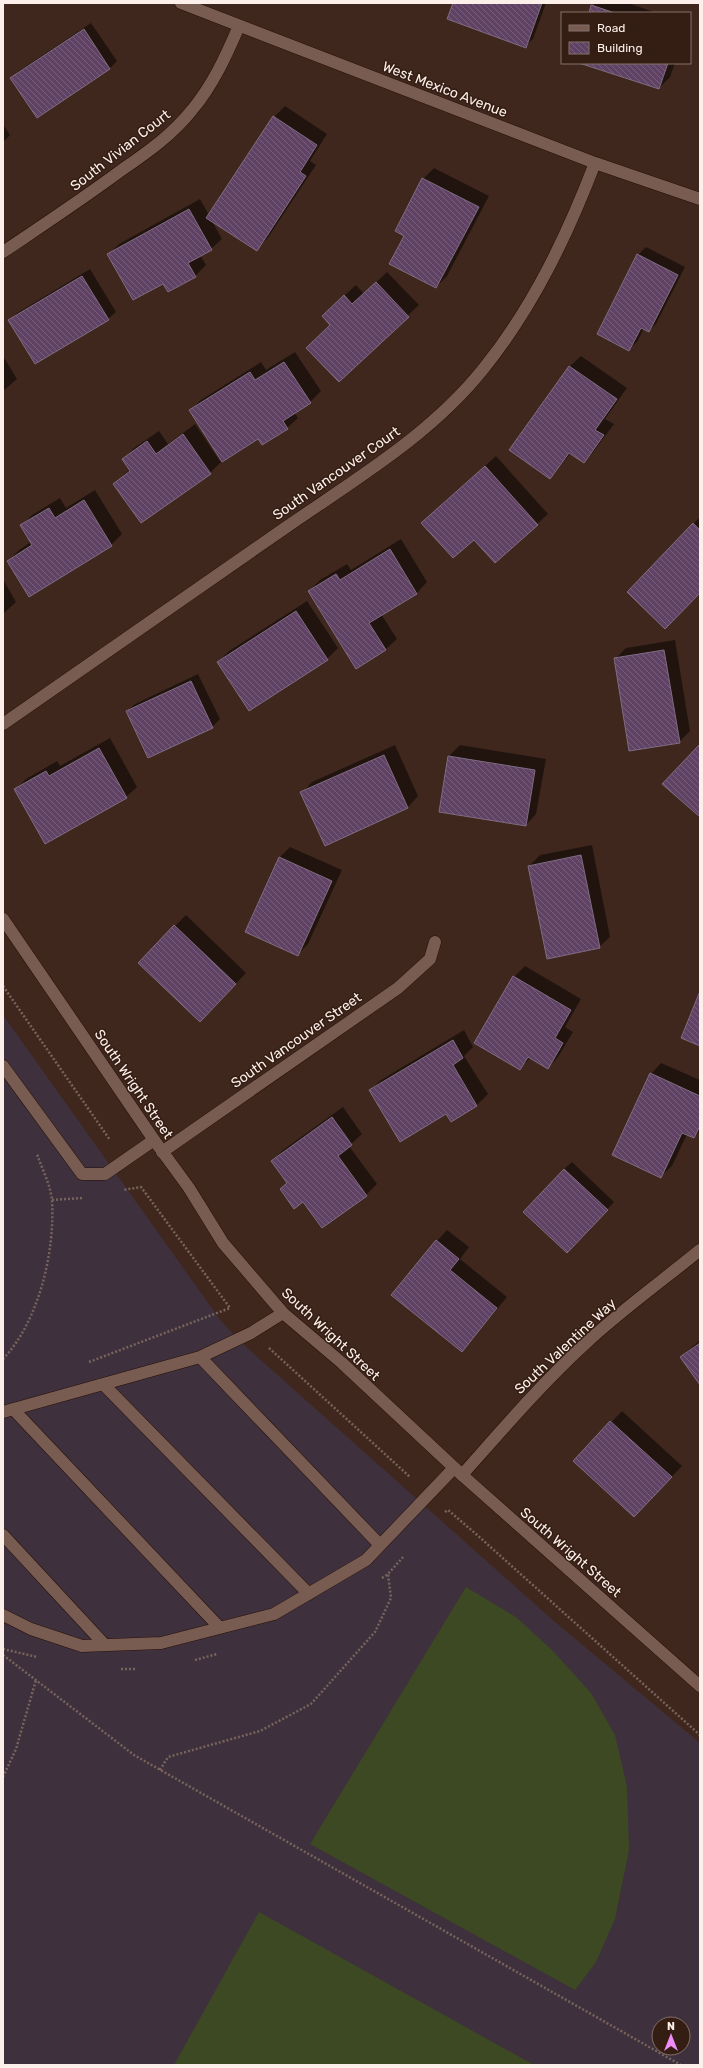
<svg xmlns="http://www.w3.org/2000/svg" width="703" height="2068" font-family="Rubik,sans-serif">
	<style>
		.education { fill: #3e303d; fill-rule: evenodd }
		.garden { fill: #3c4922 }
		.shadow { fill: #0007 }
		.building { fill: url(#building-back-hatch); stroke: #7f6c82 }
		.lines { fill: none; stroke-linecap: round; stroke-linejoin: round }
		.lane-casing { stroke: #250f06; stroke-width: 13 }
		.street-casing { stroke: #250f06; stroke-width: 13 }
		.secondary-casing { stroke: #250f06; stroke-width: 13 }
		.path { stroke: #78645b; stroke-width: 2.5; stroke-dasharray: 2 2; stroke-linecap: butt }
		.lane { stroke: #785c51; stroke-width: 12 }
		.street { stroke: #785c51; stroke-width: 12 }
		.secondary { stroke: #785c51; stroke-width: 12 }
		.labels { text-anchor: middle; stroke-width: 3; stroke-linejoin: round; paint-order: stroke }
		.street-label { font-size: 14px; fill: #fdefea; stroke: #341d13 }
	</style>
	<defs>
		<pattern id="building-back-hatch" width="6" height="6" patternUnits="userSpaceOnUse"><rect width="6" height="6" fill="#604364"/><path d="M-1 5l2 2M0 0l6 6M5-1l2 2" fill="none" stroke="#785e7a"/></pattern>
	</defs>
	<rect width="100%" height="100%" fill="#3f271d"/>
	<path class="education" d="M3 1015 221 1321 244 1345 555 1622 700 1743V2065H3ZM659 2024H683V2048H659Z"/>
	<path class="garden" d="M466 1587 516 1617 553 1651 591 1693 615 1735 627 1787 629 1850 615 1919 596 1962 575 1990 310 1844Z
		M259 1912 534 2065H174Z"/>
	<path class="shadow" d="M454 3H546L533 39 525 46Z
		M595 3H628L657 13H590Z
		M91 23 117 61 110 68 37 116 12 78 19 71Z
		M582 63H675L670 77 659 88Z
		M285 106 327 134 310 161 316 165 267 239 256 250 212 221 222 239 211 249 200 255 206 265 195 276 164 282 108 255 119 244 200 199 209 215 274 117Z
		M3 124 10 135 3 142Z
		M434 168 489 196 447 276 436 287 405 235 396 230 423 179Z
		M646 247 685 267 656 324 649 331 644 328 637 342 629 349 638 255Z
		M90 269 116 312 108 319 10 320 17 313Z
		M387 272 419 305 339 381 331 325 334 305 356 285 364 294Z
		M295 352 321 391 310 402 294 412 298 418 287 428 259 438 221 462 210 473 141 522 114 484 130 469 124 459 134 448 159 431 168 444 195 424 220 461 222 460 190 410 201 400 261 362 266 370Z
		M3 356 17 379 3 391Z
		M581 356 627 388 605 419 614 424 594 451 584 462 571 453 550 478 510 449 570 366Z
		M496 456 548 514 495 562 474 538 433 512Z
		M95 490 122 534 111 545 8 561 19 550 31 542 21 526 32 515 60 498 66 508Z
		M700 517V592H628Z
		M401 539 427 582 417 593 381 614 397 639 386 649 356 668 309 591 320 580 347 564 351 570Z
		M3 579 16 602 3 614Z
		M307 601 338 648 327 659 218 662 229 651Z
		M675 640 690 731 679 742 615 659 626 648Z
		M198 674 220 719 212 727 149 757 127 711 135 704Z
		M110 738 137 787 126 797 16 789 26 779 57 761 60 766Z
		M395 745 418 796 408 807 325 845 302 793 312 782Z
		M460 745 546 759 536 814 526 825 449 756Z
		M592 845 610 937 599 947 529 866 540 855Z
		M290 847 342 870 308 944 298 954 280 857Z
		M186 915 246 973 211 1010 139 962Z
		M525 966 581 999 565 1027 573 1032 558 1057 548 1068 531 1057 520 1069 514 977Z
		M464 1030 473 1047 464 1056 488 1094 477 1105 451 1120 447 1113 370 1090 381 1080Z
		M661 1063 700 1080V1131L694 1137 687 1134 672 1166 661 1176 651 1074Z
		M343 1107 362 1134 349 1146 377 1184 366 1195 303 1201 281 1189 288 1182 273 1161 283 1150Z
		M572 1162 614 1202 574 1244 564 1169Z
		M447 1230 469 1247 460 1259 507 1297 462 1351 437 1241Z
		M700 1340V1383L681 1357Z
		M622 1411 682 1466 645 1505 574 1461Z"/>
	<path class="building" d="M453 3H542L526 48 447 19Z
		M591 5 615 13H589Z
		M84 29 110 69 37 118 10 78Z
		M579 63H668L659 89Z
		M273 116 317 145 300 172 306 176 257 251 206 218Z
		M422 178 479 207 436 288 389 264 404 236 395 231Z
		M189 209 212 250 188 263 196 277 168 292 163 284 133 300 107 254Z
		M637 254 678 275 649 332 641 328 629 351 597 334Z
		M82 276 109 320 35 364 8 320Z
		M376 282 409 317 339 382 306 348 330 325 322 316 344 295 352 304Z
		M284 362 311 403 283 421 288 429 262 445 258 439 222 462 189 410 250 372 255 380Z
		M569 366 617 399 595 430 604 435 584 463 569 453 550 479 509 450Z
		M183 434 211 474 141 523 113 484 130 471 122 459 147 441 156 454Z
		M485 466 538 525 495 563 474 540 453 558 421 523Z
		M84 500 112 546 29 597 7 561 32 545 20 525 49 508 55 518Z
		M693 523 700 530V593L665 629 627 592Z
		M390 549 417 594 369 623 386 650 356 669 308 591 336 574 340 580Z
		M296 611 328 660 249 711 217 662Z
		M664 650 680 743 629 751 614 658Z
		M191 681 213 728 148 758 126 711Z
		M699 745 700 746V817L662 784Z
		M99 748 127 798 45 844 14 789 46 771 49 776Z
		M384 755 408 808 325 846 300 792Z
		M448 756 535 770 526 826 439 812Z
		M581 855 600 948 547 959 528 866Z
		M279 857 332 881 298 956 245 932Z
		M174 925 236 984 200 1022 138 963Z
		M513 976 571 1010 555 1038 563 1043 548 1069 528 1057 520 1070 474 1043Z
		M700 991V1046L681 1038Z
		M453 1040 463 1058 453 1065 477 1106 451 1122 446 1114 400 1142 369 1090Z
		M650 1073 700 1096V1126L694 1138 682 1133 661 1178 612 1155Z
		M332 1117 352 1145 338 1156 367 1196 322 1228 303 1202 294 1209 280 1189 287 1183 271 1161Z
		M564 1169 608 1210 567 1253 523 1212Z
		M436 1240 459 1259 450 1270 497 1308 462 1352 391 1295Z
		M700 1343V1385L680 1357Z
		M610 1421 672 1477 634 1517 573 1461Z"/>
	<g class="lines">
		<defs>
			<path id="lane" d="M3 1066 82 1174H105L154 1140
				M200 1357 380 1545
				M103 1384 309 1594
				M13 1409 220 1628
				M3 1412 200 1357 251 1333 283 1313
				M3 1535 104 1644
				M3 1615 31 1629 82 1646 161 1643 274 1614 366 1560 454 1468"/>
			<path id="street" d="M181 3 595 163 700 199
				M3 252C43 225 84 198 123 169 148 152 173 134 192 110 213 85 226 56 239 26
				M3 724C97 659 191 593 285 528 354 480 431 435 484 368 533 307 567 236 595 163
				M162 1152 398 988 430 959 435 942
				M462 1475C502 1430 542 1383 587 1342 623 1309 662 1281 700 1250"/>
			<path id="secondary" d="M3 919 154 1140 189 1188 223 1243 283 1313 342 1363 462 1475 700 1686"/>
		</defs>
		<use href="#lane" class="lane-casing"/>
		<use href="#street" class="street-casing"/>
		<use href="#secondary" class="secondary-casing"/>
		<path class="path" d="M3 986 110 1140
			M52 1200 83 1198
			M269 1348 410 1477
			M3 1359C39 1321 55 1252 52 1201 51 1186 42 1169 37 1154
			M89 1362 230 1308 141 1187 123 1190
			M445 1512 448 1510 476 1534 700 1735
			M382 1578 388 1574 404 1556
			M3 1649 37 1657
			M3 1655 134 1755 681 2065
			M195 1660 217 1654
			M121 1669H136
			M160 1770 168 1757 260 1731 311 1704 375 1632 391 1598 388 1574
			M3 1777 16 1749 36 1680"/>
		<use href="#lane" class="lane"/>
		<use href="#street" class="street"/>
		<use href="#secondary" class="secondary"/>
	</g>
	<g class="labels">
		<g class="street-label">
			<text transform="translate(445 89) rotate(21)" y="5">West Mexico Avenue</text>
			<text transform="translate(120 150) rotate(-38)" y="5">South Vivian Court</text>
			<text transform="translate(336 473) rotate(-35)" y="5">South Vancouver Court</text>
			<text transform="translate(296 1040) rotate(-35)" y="5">South Vancouver Street</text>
			<text transform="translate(134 1084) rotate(56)" y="5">South Wright Street</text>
			<text transform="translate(331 1334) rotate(43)" y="5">South Wright Street</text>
			<text transform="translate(565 1346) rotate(-43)" y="5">South Valentine Way</text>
			<text transform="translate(571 1552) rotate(41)" y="5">South Wright Street</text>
		</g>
	</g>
	<rect width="703" height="2068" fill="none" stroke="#fdefea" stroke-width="8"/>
	<rect x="561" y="12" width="130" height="52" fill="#341d13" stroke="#847169"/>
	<rect x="569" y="25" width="20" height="6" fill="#785c51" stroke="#847169"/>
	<text x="597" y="32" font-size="12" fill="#fdefea">Road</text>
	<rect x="569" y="42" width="20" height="12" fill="url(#building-back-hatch)" stroke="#847169"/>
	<text x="597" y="52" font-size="12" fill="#fdefea">Building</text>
	<g transform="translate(671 2036)"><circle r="19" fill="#341d13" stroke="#847169"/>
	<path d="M0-3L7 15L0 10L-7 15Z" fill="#ef8bf7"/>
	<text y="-6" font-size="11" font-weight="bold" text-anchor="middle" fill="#fdefea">N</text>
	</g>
</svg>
